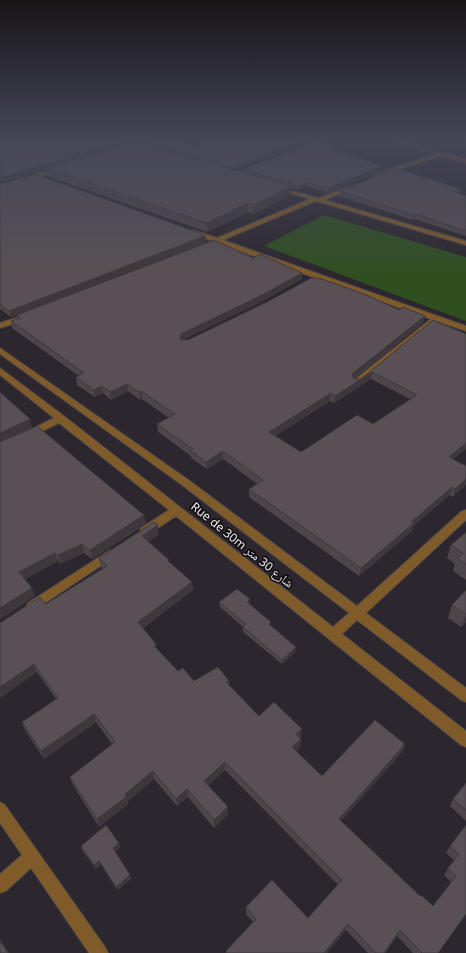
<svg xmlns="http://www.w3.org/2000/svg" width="466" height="953" font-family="'Noto Sans','Noto Naskh Arabic',sans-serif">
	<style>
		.green { fill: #304f21 }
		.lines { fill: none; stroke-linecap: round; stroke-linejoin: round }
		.minor-casing { stroke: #484349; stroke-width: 2 }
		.minor { fill: #805b2a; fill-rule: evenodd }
		.wall { fill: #4d4549; fill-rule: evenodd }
		.shaded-wall { fill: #3e383c }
		.building { fill: #595055; stroke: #3e383c; fill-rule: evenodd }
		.labels { text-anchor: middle; stroke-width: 3.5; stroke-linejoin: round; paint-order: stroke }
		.street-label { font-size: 12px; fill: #f1edf2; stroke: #131114 }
	</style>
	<rect width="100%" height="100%" fill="#2c272e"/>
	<path class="green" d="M324 215 466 257V321L264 246Z"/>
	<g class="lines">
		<defs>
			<path id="minor" d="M320 140H327L308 148 303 147Z
				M390 140H398L466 159V163L442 156 399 169 378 178H374V176L395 167 437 154Z
				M58 168 63 169 0 189V185Z
				M350 186 355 187 325 200 466 241V245L316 201 223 240 466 326V331L437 321 363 382 360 383 356 380 357 378 431 319 217 243H212V241L190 232 193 230 217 238 310 199 276 189V187L319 198Z
				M22 316H25V320L0 328V323Z
				M0 348 190 481 357 606 462 511 466 510V520L366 613 466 688V702L461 700 357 620 342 634 466 731V747L461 745 176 516 149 534H141L140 531 141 528 169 510 59 423 32 436H26L24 434 26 432 54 418 0 375V368L64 416 333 627 349 613 182 485 0 354Z
				M110 550 114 551 116 554 114 557 36 609 32 611 28 609 26 606 28 603Z
				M0 802 5 805 105 947 108 953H89L31 868 6 891 0 893V874L22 855 0 823Z"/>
		</defs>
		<use href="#minor" class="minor-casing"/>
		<use href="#minor" class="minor"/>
	</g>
	<path class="wall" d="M0 140 139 142 148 145V142L197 148 307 143 234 170 242 172V169L335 148V150L382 166V171L328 193 306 186 299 190 291 188V195L253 214 248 212 207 232 47 176 46 170Z
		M0 184 205 236 206 242 11 317 0 309Z
		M461 189 460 194 466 196V236L415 219 413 220 338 196 339 191Z
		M253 258 302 273V279L259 303 182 340 423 323 354 379H361L433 320 466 334V449L453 459 466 466 453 497 450 495 434 508 413 526 412 531 359 576 249 497V489L257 484 223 459 207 469 191 458V456L158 432 157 424 169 418 142 399 140 400 128 391 111 400 103 393 95 397 77 385 76 377 79 376 12 328 11 321 17 319V315ZM371 379 410 399 373 424 301 452 275 436 330 401 334 403Z
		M0 392 32 427 19 434 144 515 146 524 92 559 84 553 60 564 58 561 25 579 35 596 0 619Z
		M466 532V580L453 571 455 564 447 558 451 545Z
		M159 534 148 542 169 563 192 582 193 590 143 628 156 644V648L178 671 194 681H229V685L259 716 301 737H300L301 739 300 747 296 751 322 776 405 744 402 752 341 821 420 896 433 906 451 882 444 875 448 868 454 860 446 853 450 846 466 825V914L438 953H413L397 936 385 953H368L346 930 327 953H226V951L253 922 246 914V907L308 918 338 885 225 770 208 786 228 807V815L214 828 188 797 177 806 154 779 128 801V804L99 827 73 785 70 777 112 744 96 722 44 759 25 730 22 722 56 699 37 672 0 698V623L46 604 102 569 101 567 99 558Z
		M466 590V622L461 627 448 618 452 605Z
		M219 602 250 604 295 652 282 664 243 632V627L220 607Z
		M466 783V821L450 806 453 799Z
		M119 843 120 847 115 852 130 875 131 879 117 890 101 864 96 869 82 850 81 846Z"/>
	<path class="shaded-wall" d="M130 140H146L49 169 45 168 46 170 0 183V178Z
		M306 140H307V143L232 170V167Z
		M382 166V171L328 193V188Z
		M307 182 306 186 299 190V186Z
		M291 186V195L253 214 254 205Z
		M461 189 460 194 455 192Z
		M248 203V212L207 232V223Z
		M416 214 415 219 413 220 414 215Z
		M205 236 206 242 11 317 9 311Z
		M302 273V279L259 303 181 341 180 339 181 334Z
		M425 316 423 323 352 380V376L353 373Z
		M372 372 371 379 334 403 335 396Z
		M127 384 128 391 111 400 110 392Z
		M102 386 103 393 95 397 94 390Z
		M141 391 142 399 140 400 139 392Z
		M331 393 330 401 269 440V432Z
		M30 419 32 427 0 443V433Z
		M466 443V449L447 464 449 457Z
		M223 451V459L207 469 206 462Z
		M466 479V485L453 497 455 489Z
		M452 487 450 495 413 526 412 531 359 576 361 568 411 522Z
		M144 515 146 524 92 559 90 550Z
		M158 525 159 534 143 545 142 536Z
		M82 544 84 553 60 564 58 555Z
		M55 553 58 561 22 581 19 572Z
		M192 582 193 590 139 630 138 622Z
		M32 588 35 596 0 619V608Z
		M250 599V604L246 607 247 602Z
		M466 615V622L461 627Z
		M296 647 295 652 282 664V660Z
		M34 664 37 672 0 698V687Z
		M94 714 96 722 44 759 41 751Z
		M302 729 301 737 295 742 296 734Z
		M301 739 300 747 291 755 292 747Z
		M405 744 402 752 337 826 339 819Z
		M225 762V770L205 789 204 781Z
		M153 771 154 779 128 801V804L99 827 97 819 125 794Z
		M187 789 188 797 177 806 176 799Z
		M228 807V815L214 828V820Z
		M119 843 120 847 114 852 113 848Z
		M99 861 101 864 96 869 94 865Z
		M130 875 131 879 117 890 116 887Z
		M348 924 346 930 327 953H324Z
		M400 930 397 936 385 953H384Z
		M0 939 9 953H8L0 941Z"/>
	<path class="building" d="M0 140H130L0 178Z
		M154 140H174L197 148 201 140H306L232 167 148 142Z
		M136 142 291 186 254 205 248 203 207 223 45 168Z
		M316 142 335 148 332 149 382 166 328 188 307 182 299 186 242 169Z
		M396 168 461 189 455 192 466 196V231L416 214 414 215 339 191Z
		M35 174 197 232 205 236 9 311 0 304V184Z
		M214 240 253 258 260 254 302 273 260 296 181 334 180 339 182 340H188L267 302 313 277 317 279 319 278 364 294 399 310 403 307 425 316 353 373 352 376 354 379H361L433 320 466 334V443L449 457 466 466V479L455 489 452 487 437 500 411 522 414 523 361 568 249 489 263 480 223 451 206 462 191 451 193 449 157 424 175 414 141 391 139 392 127 384 110 392 102 386 94 390 76 377 84 373 11 321 20 318 17 315ZM372 372 417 395 373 424 357 415 301 452 269 432 331 393 335 396Z
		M0 392 30 419 0 433Z
		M37 426 144 515 90 550 82 544 58 555 55 553 19 572 32 588 0 608V442Z
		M154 522 158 525 142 536 169 560 168 561 192 582 138 622 156 644 154 646 178 671 183 668 194 681 218 667 229 681 226 682 259 716 274 702 302 729 296 734 301 739 292 747 322 776 375 720 405 744 339 819 420 896 421 895 433 906 456 876 448 868 459 854 450 846 466 825V914L438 953H422L400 930 384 953H376L348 924 324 953H228L226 951 256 919 246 907 272 880 308 918 342 880 225 762 204 781 228 807 214 820 187 789 176 799 153 771 125 794 126 797 97 819 70 777 115 742 94 714 41 751 22 722 58 698 34 664 0 687V623L40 597 46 604 107 566 99 558Z
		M466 532V564L457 558 463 553 451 545Z
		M237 589 250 599 247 602 271 622 269 624 296 647 282 660 243 627 246 624 219 602Z
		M466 590V614L452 605Z
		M466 783V810L453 799Z
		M106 825 119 843 113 848 130 875 116 887 99 861 94 865 81 846Z
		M0 941 8 953H0Z"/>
	<linearGradient id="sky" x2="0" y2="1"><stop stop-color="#181519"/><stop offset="0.51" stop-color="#454757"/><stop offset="1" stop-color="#454757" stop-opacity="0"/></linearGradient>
	<rect width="466" height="274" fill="url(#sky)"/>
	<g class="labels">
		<g class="street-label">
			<text transform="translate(242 545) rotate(39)" y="4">Rue de 30m شارع 30 متر</text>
		</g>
	</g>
</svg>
